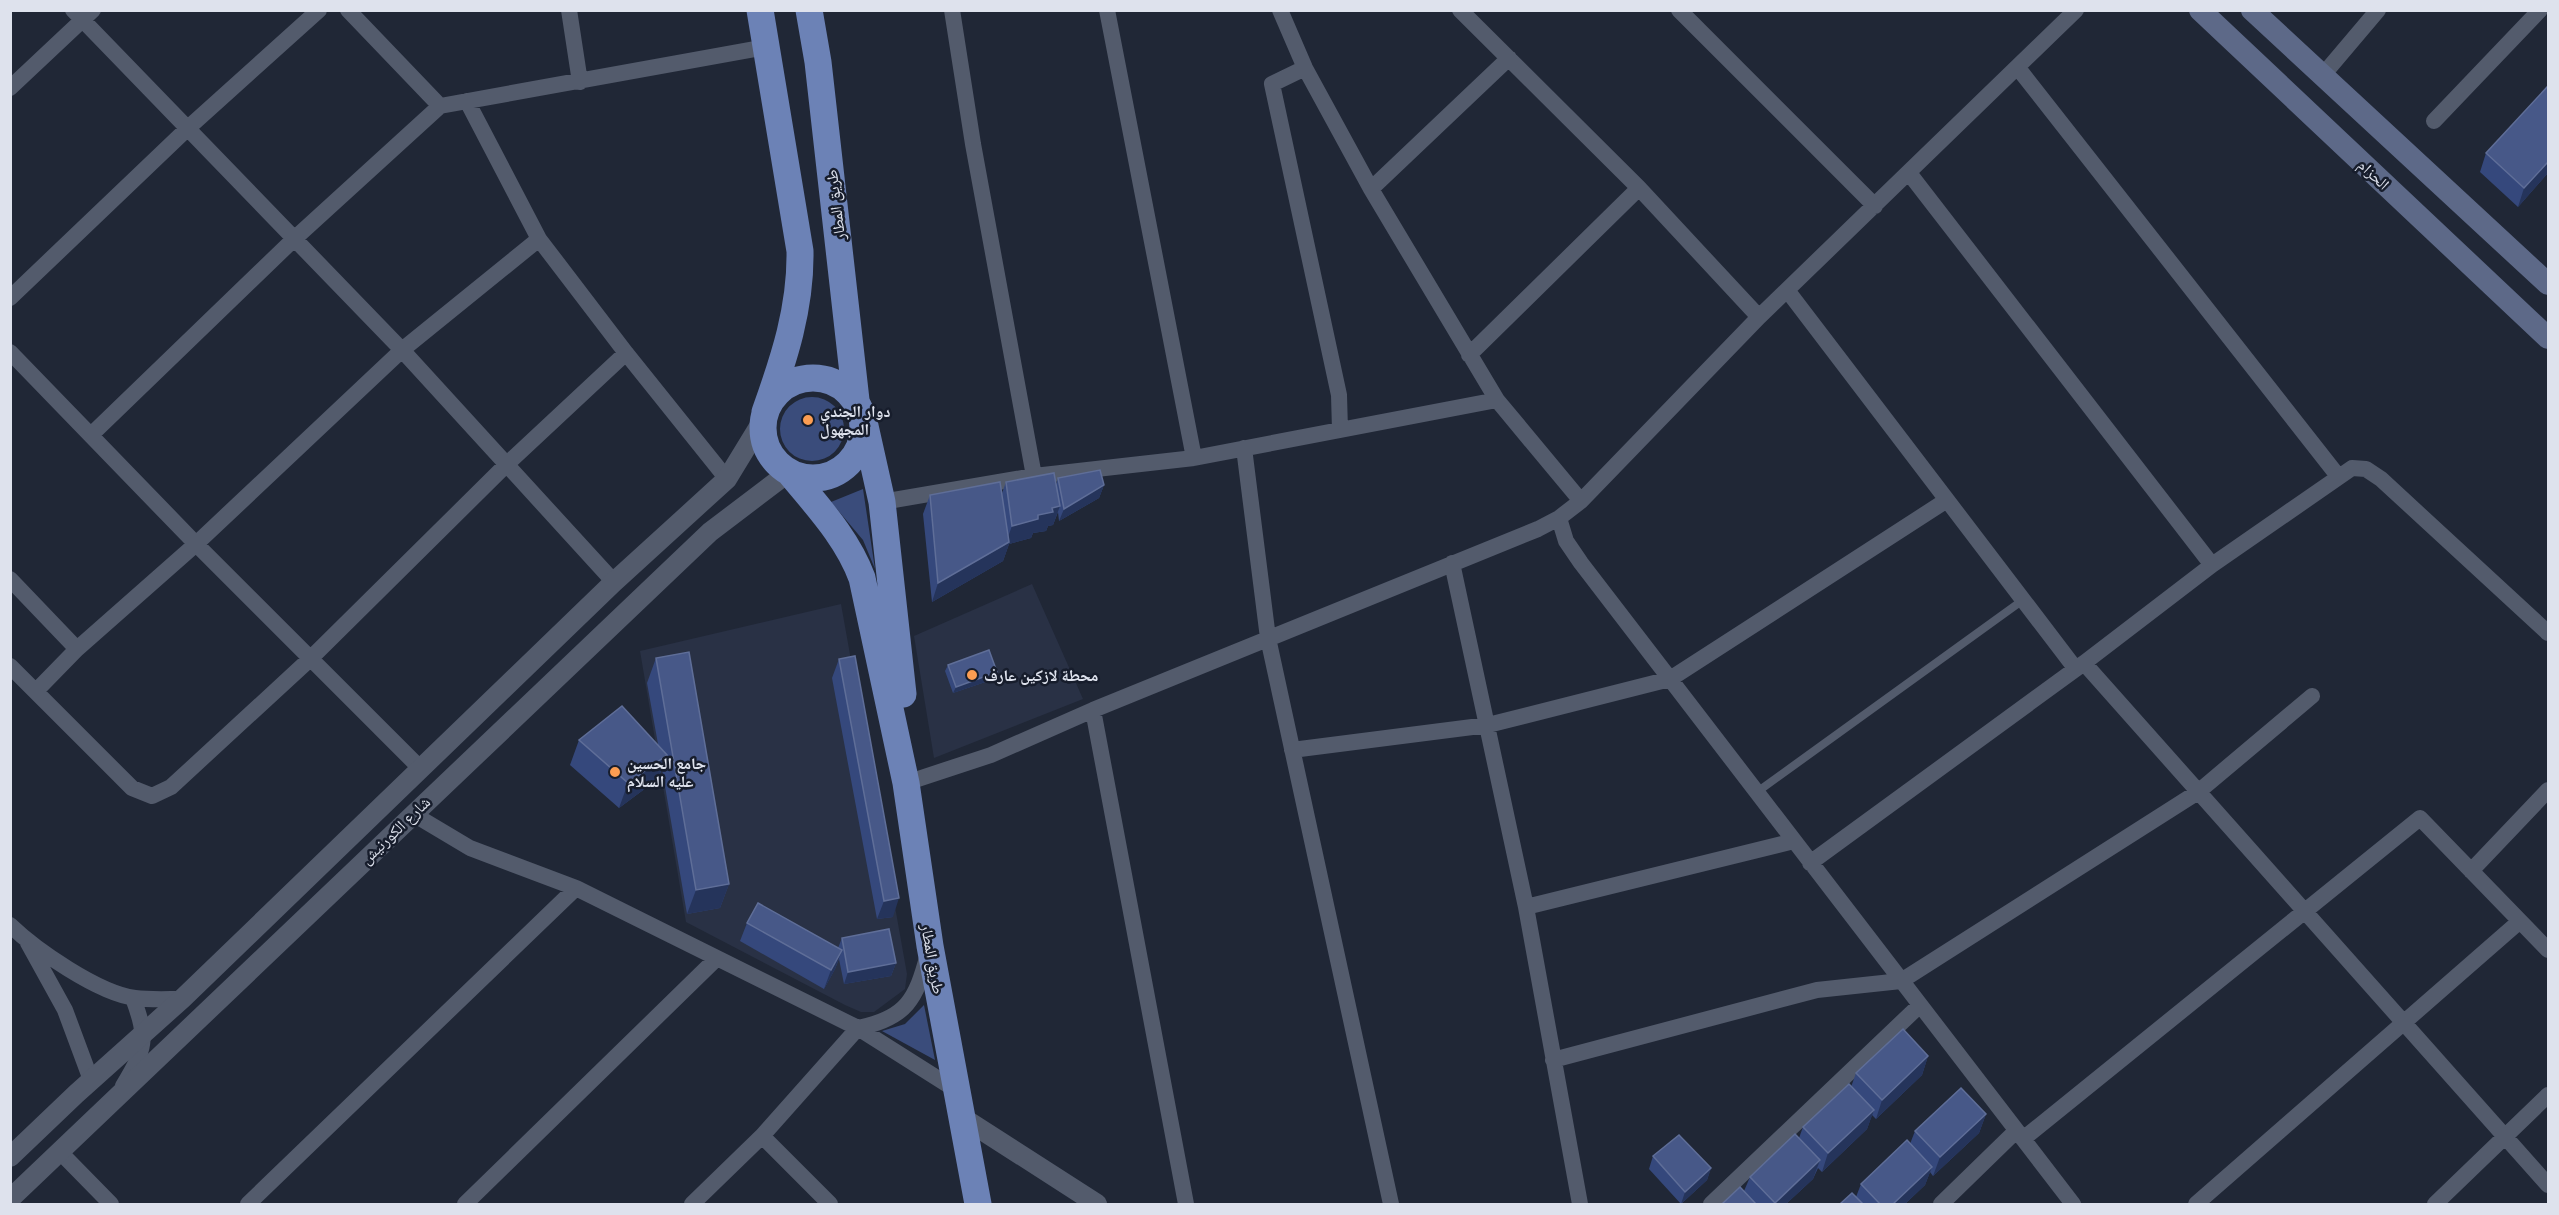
<svg xmlns="http://www.w3.org/2000/svg" width="2559" height="1215" font-family="Lato,'Noto Naskh Arabic',sans-serif">
	<style>
		.built { fill: #293145 }
		.green { fill: #3a4c7b }
		.lines { fill: none; stroke-linecap: round; stroke-linejoin: round }
		.service { stroke: #535b6c; stroke-width: 8 }
		.minor { stroke: #535b6c; stroke-width: 16 }
		.tertiary { stroke: #535b6c; stroke-width: 20 }
		.secondary { stroke: #5d6988; stroke-width: 22 }
		.trunk { stroke: #6c82b6; stroke-width: 27 }
		.wall { fill: #35487c }
		.shaded-wall { fill: #25345b }
		.building { fill: #475888; stroke: #5f6e98; stroke-width: 1.5 }
		.poi-dot { fill: #fc9d52; stroke: #171d2c; stroke-width: 2 }
		.labels { text-anchor: middle; stroke-width: 5; stroke-linejoin: round; paint-order: stroke }
		.street-label { font-size: 16px; fill: #dee2ed; stroke: #171d2c }
		.poi-label { font-size: 16px; font-weight: bold; fill: #dee2ed; stroke: #171d2c; text-anchor: start }
	</style>
	<rect width="100%" height="100%" fill="#202736"/>
	<path class="built" d="M1032 584 1083 699 934 758 914 636Z
		M841 604 907 974 905 989 874 1012H861L845 1005 686 922 640 651Z"/>
	<path class="green" d="M780 429a32 32 0 1 1 64 0a32 32 0 1 1-64 0Z
		M863 489 875 569 863 540 831 502Z
		M924 1005 935 1060 882 1031 905 1024Z"/>
	<g class="lines">
		<path class="service" d="M1757 792 2023 600"/>
		<path class="minor" d="M73 10 402 350 614 582
			M348 10 440 106
			M569 10 580 82
			M952 10 973 144 1034 476
			M1107 10 1194 458
			M1280 10 1305 68 1371 189 1497 400 1581 501
			M1460 10 1639 188 1759 317
			M1679 10 1875 206
			M1305 68 1272 84 1339 395 1340 430
			M2018 68 2338 476
			M2323 75 2378 10
			M10 88 93 10
			M467 101 539 239 626 353 727 479
			M2434 121 2540 10
			M1909 173 2212 565
			M1371 189 1509 58
			M1787 290 2075 668
			M10 298 188 128 319 10
			M10 352 196 544 421 769
			M1469 355 1639 188
			M92 434 293 240 440 106 766 47
			M1244 448 1268 638 1391 1204
			M882 502 1034 476 1194 458 1497 400
			M1559 518 1566 541 1581 563 2073 1204
			M1452 563 1526 907 1580 1204
			M10 579 77 649
			M2084 663 2548 1185
			M10 666 132 788 152 796 171 787 311 658 506 465 626 353
			M36 691 77 649 196 544 402 350 539 239
			M1093 710 1186 1204
			M1292 750 1488 725 1670 679 1947 500
			M906 783 991 755 1093 710 1538 529 1559 518 1581 501 1759 317 2076 10
			M413 814 470 848 576 888 858 1028 956 1090
			M1810 863 2084 663 2212 565 2352 468 2366 469 2381 479 2548 633
			M2471 871 2548 790
			M1526 907 1794 841
			M10 925C36 950 98 993 135 998 150 1000 167 999 182 999
			M28 943 65 1010 91 1080
			M1553 1060 1817 990 1901 981 2198 792 2312 696
			M123 1086C146 1048 148 1039 133 998
			M762 1136 830 1204
			M2023 1139 2420 818 2548 950
			M60 1152 111 1204
			M248 1204 576 888
			M465 1204 716 959
			M692 1204 762 1136 858 1028C907 1018 916 999 928 954
			M1711 1204 1920 1005
			M1941 1204 2016 1131
			M2196 1204 2520 921
			M2435 1204 2548 1095"/>
		<path class="tertiary" d="M960 1116 1097 1204
			M10 1157 76 1094 182 999 614 582 727 479 763 420
			M10 1199 710 532 789 472"/>
		<path class="secondary" d="M2200 10 2548 338
			M2252 10 2548 284"/>
		<path class="trunk" d="M760 10 800 251C801 308 784 359 765 412
			M809 10 818 62 856 400
			M763 428a50 50 0 1 1 100 0a50 50 0 1 1-100 0Z
			M865 426 882 502 903 694
			M789 472C816 505 847 537 862 578L906 783 930 946 978 1204"/>
	</g>
	<path class="wall" d="M2486 153 2548 173 2518 207 2480 172Z
		M1058 478 1104 485 1099 498 1059 521 1058 512 1053 525 1048 526 1046 531 1033 533 1031 538 1009 544 1003 561 932 602 923 514 930 495 1002 493 1006 482 1056 485Z
		M656 658 729 884 720 908 687 914 662 769 658 779 619 808 570 765 579 740 658 744 647 683Z
		M839 659 893 917 877 919 832 678Z
		M948 665 994 679 953 693 945 671Z
		M747 923 838 948 842 938 896 963 891 976 844 984 839 959 835 969 824 989 740 941Z
		M1928 1056 1922 1075 1876 1119 1872 1115 1867 1129 1822 1172 1818 1168 1813 1179 1786 1204H1722L1744 1191 1750 1177 1799 1138 1803 1127 1851 1087 1856 1073Z
		M1986 1114 1979 1133 1933 1176 1930 1172 1925 1185 1905 1204H1840L1856 1197 1861 1184 1910 1144 1915 1131Z
		M1653 1156 1711 1168 1707 1180 1681 1204 1649 1169Z"/>
	<path class="shaded-wall" d="M2548 162V173L2518 207 2524 188Z
		M1104 485 1099 498 1059 521 1064 509Z
		M1060 506 1053 525 1048 526 1046 531 1033 533 1031 538 1009 544 1003 561 932 602 938 583 1005 545 1012 526 1052 508Z
		M997 672 994 679 953 693 956 687Z
		M667 755 658 779 619 808 628 783Z
		M729 884 720 908 687 914 696 890Z
		M899 898 893 917 877 919 884 901Z
		M842 950 835 969 824 989 831 970Z
		M896 963 891 976 844 984 848 972Z
		M1928 1056 1922 1075 1876 1119 1882 1100Z
		M1874 1110 1867 1129 1822 1172 1828 1153Z
		M1986 1114 1979 1133 1933 1176 1940 1157Z
		M1820 1160 1813 1179 1786 1204H1774Z
		M1932 1167 1925 1185 1905 1204H1893Z
		M1711 1168 1707 1180 1681 1204 1685 1192Z"/>
	<path class="building" d="M2548 86V162L2524 188 2486 153Z
		M1100 470 1104 485 1064 509 1058 478Z
		M1054 473 1060 506 1052 508 1053 512 1038 515V519L1012 526 1006 482Z
		M1000 482 1009 542 938 583 930 495Z
		M989 650 997 672 956 687 948 665Z
		M689 652 729 884 696 890 656 658Z
		M855 656 899 898 884 901 839 659Z
		M622 706 667 755 628 783 579 740Z
		M758 903 842 950 831 970 747 923Z
		M889 929 896 963 848 972 842 938Z
		M1903 1029 1928 1056 1882 1100 1856 1073Z
		M1849 1084 1874 1110 1828 1153 1803 1127Z
		M1961 1088 1986 1114 1940 1157 1915 1131Z
		M1795 1134 1820 1160 1775 1203 1750 1177Z
		M1679 1135 1711 1168 1685 1192 1653 1156Z
		M1907 1140 1932 1167 1893 1204H1880L1861 1184Z
		M1740 1187 1756 1204H1722Z
		M1852 1193 1863 1204H1840Z"/>
	<g class="poi-dot">
		<circle cx="808" cy="420" r="6"/>
		<circle cx="972" cy="675" r="6"/>
		<circle cx="615" cy="772" r="6"/>
	</g>
	<g class="labels">
		<g class="street-label">
			<text transform="translate(2374 174) rotate(43)" y="6">الحزام</text>
			<text transform="translate(835 205) rotate(-97)" y="6">طريق المطار</text>
			<text transform="translate(395 830) rotate(-44)" y="6">شارع الكورنيش</text>
			<text transform="translate(933 959) rotate(80)" y="6">طريق المطار</text>
		</g>
		<g class="poi-label">
			<text x="820" y="417">دوار الجندي<tspan x="820" dy="18">المجهول</tspan></text>
			<text x="984" y="681">محطة لازكين عارف</text>
			<text x="627" y="769">جامع الحسين<tspan x="627" dy="18">عليه السلام</tspan></text>
		</g>
	</g>
	<rect width="2559" height="1215" fill="none" stroke="#dee2ed" stroke-width="24"/>
</svg>
